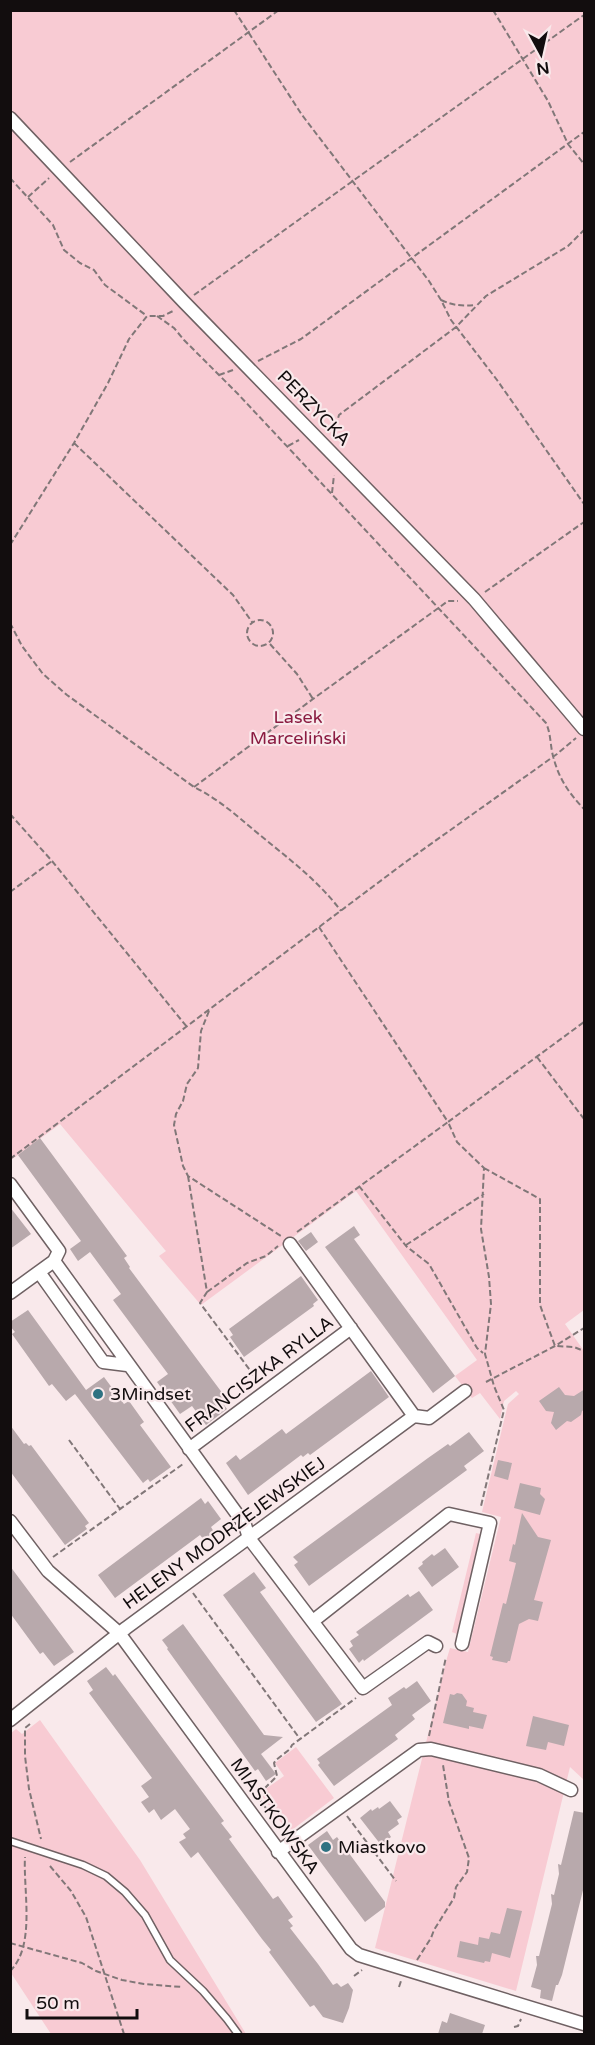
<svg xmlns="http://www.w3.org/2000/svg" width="595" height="2045" font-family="'Varela Round',sans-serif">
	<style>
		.green { fill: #f8cbd3 }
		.building { fill: #b8a9ac }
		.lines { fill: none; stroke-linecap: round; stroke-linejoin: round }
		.lane-casing { stroke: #6f6163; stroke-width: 9 }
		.street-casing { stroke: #6f6163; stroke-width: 15 }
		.path { stroke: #817778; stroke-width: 2; stroke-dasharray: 6 3; stroke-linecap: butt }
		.lane { stroke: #fff; stroke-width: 6 }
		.street { stroke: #fff; stroke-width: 12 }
		.poi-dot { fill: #2e7282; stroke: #f9e9eb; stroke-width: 2 }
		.labels { text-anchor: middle; stroke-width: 4.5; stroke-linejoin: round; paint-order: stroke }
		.street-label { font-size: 18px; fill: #120d0e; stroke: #f9e9eb }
		.park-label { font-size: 18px; fill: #8a1b41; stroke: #f9e9eb }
		.poi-label { font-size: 18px; fill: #120d0e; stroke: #f9e9eb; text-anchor: start }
	</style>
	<rect width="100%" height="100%" fill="#f9e9eb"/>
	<path class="green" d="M11 11H584V1310L565 1324 584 1351V1780L570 1767 516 1991 375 1948 447 1658 450 1648 468 1652 501 1517 482 1512 508 1404 519 1394 516 1391 504 1401 500 1419 480 1393 472 1398 455 1376 477 1360 356 1191 201 1305 159 1256 166 1251 165 1250 60 1124 11 1160Z
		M476 1533 480 1534 457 1634 452 1632Z
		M40 1720 140 1860 246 2034H51L11 1973 10 1734 16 1729 22 1734Z
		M296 1747 334 1798 292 1830 285 1828 260 1793 284 1776 275 1763Z"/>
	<path class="building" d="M40 1138 127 1256 124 1258 130 1267 129 1268 226 1398 221 1401 227 1409 206 1425 192 1406 180 1414 157 1382 168 1374 113 1300 121 1294 90 1252 78 1261 70 1249 81 1241 18 1155Z
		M10 1207 31 1234 10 1249Z
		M354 1226 360 1235 354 1239 455 1376 433 1393 325 1247Z
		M311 1232 318 1242 306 1251 298 1241Z
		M301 1276 318 1300 313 1304 314 1306 244 1357 230 1337 233 1335 229 1329Z
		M28 1310 86 1390 104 1377 124 1404 129 1401 144 1422 140 1425 171 1467 150 1482 148 1479 143 1483 75 1394 66 1401 52 1384 49 1386 12 1334 15 1332 10 1326V1322Z
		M371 1371 389 1397 310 1455 308 1453 303 1457 301 1455 248 1495 226 1463 236 1455 240 1460 282 1429 286 1434Z
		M559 1387 565 1395 574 1396 585 1389V1409L582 1411 581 1415 571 1422 567 1421 556 1430 551 1423 554 1412 546 1411 539 1401Z
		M10 1425 24 1444 26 1443 29 1446 31 1445 89 1523 85 1526 87 1529 65 1545 10 1471Z
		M469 1432 484 1451 464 1466 467 1470 309 1586 294 1565 298 1562 293 1557 428 1458 448 1444 450 1446Z
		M498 1460 512 1463 508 1480 494 1476Z
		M520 1483 541 1488 540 1494 545 1499 540 1515 514 1508Z
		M201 1498 205 1504 208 1501 221 1519 211 1527 214 1532 204 1540 200 1535 115 1598 98 1575Z
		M522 1513 538 1537 551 1540 534 1600 543 1602 538 1621 529 1619 519 1624 510 1661H508L507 1663 492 1660 493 1657 490 1656 503 1603 506 1604 516 1563 509 1561 513 1544 515 1545Z
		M445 1548 459 1567 432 1587 418 1568 423 1564 422 1562 432 1554 434 1556Z
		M10 1566 74 1652 54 1666 43 1652 40 1654 10 1613Z
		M254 1572 266 1588 260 1592 342 1704 316 1722 223 1595Z
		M419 1591 433 1610 364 1661 363 1659 359 1663 349 1649 353 1646 350 1641 359 1635 356 1632 408 1594 410 1597Z
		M183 1624 264 1735 283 1737 261 1754 276 1774 266 1781 258 1769 255 1771 167 1649 168 1648 162 1640Z
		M106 1667 113 1676 115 1674 224 1821 221 1823 232 1837 229 1839 273 1899 278 1896 293 1917 288 1920 293 1926 290 1928 318 1964 333 1985 337 1983 341 1987 348 1983 353 1990 349 2008 343 2023 323 2017 314 2005 310 2007 269 1952 271 1950 262 1939 198 1852 191 1858 179 1842 186 1838 183 1834 190 1829 175 1809 161 1820 154 1809 149 1813 141 1802 149 1797 141 1786 152 1778 89 1693 93 1690 87 1681Z
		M417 1681 431 1701 412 1715 415 1719 395 1735 398 1739 334 1786 318 1765 320 1763 317 1759 392 1705 388 1698 404 1687 406 1689Z
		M457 1693 462 1694 467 1701 466 1706 474 1708 473 1712 487 1715 483 1729 469 1726V1729L443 1723 450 1694 454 1695Z
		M533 1716 569 1725 564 1746 548 1742 546 1750 526 1746Z
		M390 1801 402 1817 397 1820 399 1824 388 1832 391 1837 381 1845 360 1818 371 1809 372 1811 378 1807 379 1809Z
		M574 1811 585 1813V1882L562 1975 558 1985H556L552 2001 540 1998 541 1990 531 1987 537 1965 536 1956H539L552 1904 551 1894 554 1895 559 1874 558 1864 561 1865Z
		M327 1831 333 1840 337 1837 385 1902V1907L365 1922 308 1845Z
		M507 1908 522 1911 510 1958 492 1953 490 1962 485 1961 484 1963 457 1957 460 1941 478 1945 479 1937 489 1939 491 1932 500 1934Z
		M450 2013 485 2025 482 2034H438L442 2021 447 2023Z"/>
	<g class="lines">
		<defs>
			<path id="lane" d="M10 1841 83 1865 106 1876 125 1892 145 1915 170 1960 203 1991 227 2019 238 2034"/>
			<path id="street" d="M10 118 184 302 474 599 584 729
				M10 1184 59 1251 54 1261 245 1525 249 1538 363 1688 428 1642 436 1646
				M290 1244 414 1416
				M39 1272 103 1362 127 1365
				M10 1293 54 1261
				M189 1449 351 1328
				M10 1521 48 1571 119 1633 351 1949 359 1955 375 1960 584 2024
				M313 1621 449 1514 490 1523 462 1644
				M10 1720 126 1628 414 1416 429 1418 465 1391
				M278 1852 419 1750 431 1749 539 1775 571 1790"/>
		</defs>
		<use href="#lane" class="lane-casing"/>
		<use href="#street" class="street-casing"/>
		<path class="path" d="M234 10 302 115 429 281 441 300 451 320 497 380 584 504
			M493 10 548 101 568 144 584 164
			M70 162 279 10
			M10 178 53 225 64 250 80 263 94 270 105 285 147 316
			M28 197 49 178
			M194 295 584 15
			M441 300C454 306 463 306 476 305
			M157 316 174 328 184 340 238 394 546 723C551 734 550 744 553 756 559 779 568 792 584 809
			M258 361 301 339 584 132
			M219 375 233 370
			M333 435 339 415 456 327 486 296 568 246 584 230
			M74 443 233 595 252 622
			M288 446 299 440
			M332 493 334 475
			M10 545 74 443 108 383 129 339 147 316H163L173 311
			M485 592 584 522
			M247 633a13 13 0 1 1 26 0a13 13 0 1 1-26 0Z
			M10 623 22 646 43 674 67 695 194 787C218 799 235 814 255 831 285 856 317 879 341 911
			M270 644 297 674 313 699
			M194 787 313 699 437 609 448 601H458
			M10 814 52 861 187 1027
			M10 892 52 861
			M319 927 448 1122 584 1022
			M209 1011 201 1031 198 1068 187 1084 183 1101 176 1114 174 1125 183 1166 188 1176 281 1236
			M537 1057 584 1119
			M10 1159 407 861 557 754 576 738
			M484 1168 540 1199V1305L555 1346 574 1347 584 1351
			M188 1176 207 1292 200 1303 258 1381
			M359 1186 406 1246 429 1264 477 1348 483 1353
			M297 1232 448 1122 457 1142 484 1168 481 1229 489 1277 491 1304 485 1354 494 1386 504 1410 481 1506
			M406 1245 484 1194
			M207 1292 247 1263 266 1256 278 1246
			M486 1382 555 1346 584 1328
			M69 1440 120 1509
			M53 1557 183 1464
			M193 1593 300 1739
			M30 1724 25 1728V1756L29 1789 41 1839
			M429 1736 446 1657
			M347 1816 396 1881
			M273 1818 260 1800 259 1794 277 1776 274 1763 276 1760 290 1749 292 1745 356 1698
			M50 1866 71 1891 86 1917 124 2034
			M10 1943 82 1963 96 1971 122 1980 144 1984 182 1987
			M417 1960 431 1938 434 1930 454 1898 456 1887 467 1872 469 1858 449 1802 443 1765
			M10 1971C36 1946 23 1890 25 1857
			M354 1976 362 1970
			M399 1987 401 1981
			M514 2027 518 2026 521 2019"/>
		<use href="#lane" class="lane"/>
		<use href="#street" class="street"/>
	</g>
	<g class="poi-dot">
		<circle cx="98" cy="1394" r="6"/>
		<circle cx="326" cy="1847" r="6"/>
	</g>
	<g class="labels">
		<g class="street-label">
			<text transform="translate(314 408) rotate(46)" y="6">PERZYCKA</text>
			<text transform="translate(259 1374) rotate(-37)" y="6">FRANCISZKA RYLLA</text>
			<text transform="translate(224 1533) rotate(-36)" y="6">HELENY MODRZEJEWSKIEJ</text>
			<text transform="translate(275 1816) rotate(54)" y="6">MIASTKOWSKA</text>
		</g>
		<g class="park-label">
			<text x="298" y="723">Lasek<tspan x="298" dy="21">Marceliński</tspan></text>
		</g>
		<g class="poi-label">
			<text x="110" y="1400">3Mindset</text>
			<text x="338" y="1853">Miastkovo</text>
		</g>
	</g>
	<rect width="595" height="2045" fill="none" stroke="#120d0e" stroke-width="24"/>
	<g transform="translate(541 54) rotate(172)" stroke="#f9e9eb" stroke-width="4.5" paint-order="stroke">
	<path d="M0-4.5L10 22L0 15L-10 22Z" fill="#120d0e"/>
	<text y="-9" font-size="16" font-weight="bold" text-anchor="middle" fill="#120d0e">N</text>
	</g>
	<path d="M27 2009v9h110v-9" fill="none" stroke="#120d0e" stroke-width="3"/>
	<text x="36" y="2009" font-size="18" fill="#120d0e" stroke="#f9e9eb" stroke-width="4.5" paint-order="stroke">50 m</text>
</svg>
